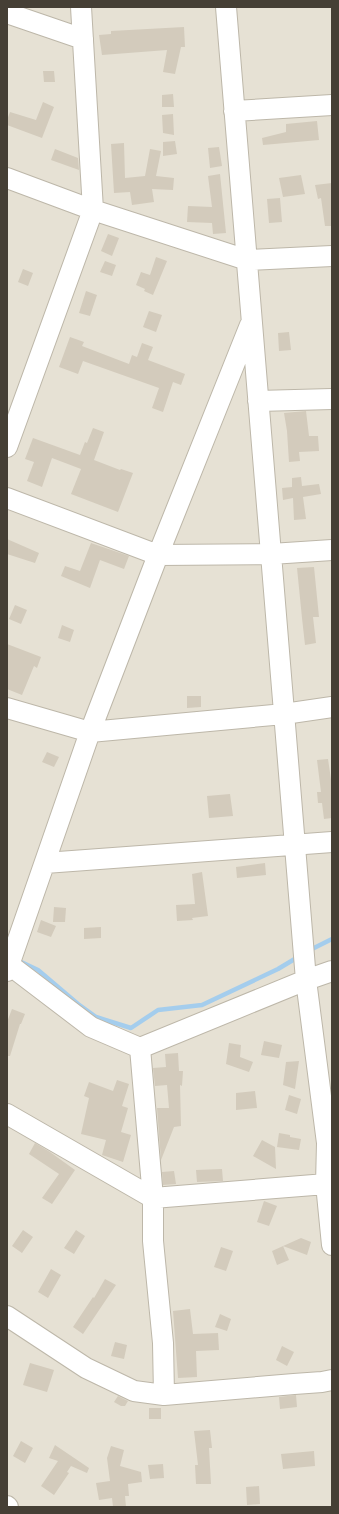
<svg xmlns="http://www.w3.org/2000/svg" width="339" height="1514" font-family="'Alegreya Sans',sans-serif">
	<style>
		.residential { fill: #e6e1d4 }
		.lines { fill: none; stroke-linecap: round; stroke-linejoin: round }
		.stream { stroke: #a4cded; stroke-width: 4.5 }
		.building { fill: #d3cbbc }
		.minor-casing { stroke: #bdb7a9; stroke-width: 22 }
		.minor { stroke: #fff; stroke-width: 20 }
	</style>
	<rect width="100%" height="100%" fill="#f2efe6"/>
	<path class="residential" d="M7 7H332V1507H7Z"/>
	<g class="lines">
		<path class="stream" d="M308 951 332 939
			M19 961 38 970 78 1004 96 1017 131 1028 158 1010 202 1005 278 969 298 957"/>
	</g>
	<path class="building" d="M184 27 185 47H181L175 74 163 72 167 50 102 55 99 35 111 34V31Z
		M43 71H54L55 82H44Z
		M173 94 174 107H162V95Z
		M43 102 54 107 42 138 7 125V120L10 112 36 120Z
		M173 114 174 135 163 133 162 115Z
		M317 121 319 140 263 145 262 138 286 132V124Z
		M175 141 177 154 163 156V142Z
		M124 143 125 178 145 176 150 149 161 151 156 176 174 178 173 190 152 189 154 202 132 205 130 192 114 193 111 144Z
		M219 147 222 166 210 168 208 148Z
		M55 149 78 158 79 170 51 160Z
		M220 174 226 233 213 234 212 223 187 222 188 206 212 207 208 176Z
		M301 175 305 194 283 197 279 178Z
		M332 183V226H325L321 198 318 199 315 185Z
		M280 198 282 222 269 223 267 199Z
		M108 234 119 238 112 256 101 251Z
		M156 257 167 261 153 295 144 291 145 289 136 285 141 272 150 275Z
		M105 261 116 265 112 276 100 272Z
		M23 269 33 273 28 286 18 282Z
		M86 291 97 295 90 316 79 313Z
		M149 311 162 315 156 332 143 327Z
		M289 332 291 350 279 351 278 333Z
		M70 337 84 342 82 346 129 364 132 355 137 357 142 343 153 347 148 360 185 374 181 385 173 382 163 412 152 408 159 388 83 361 78 374 59 367Z
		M306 411 309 436H318L319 451 299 452 300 461 289 462 287 431 284 413Z
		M93 428 104 432 94 460 120 470 121 469 133 473 118 512 71 494 81 469 52 458 42 487 27 481 34 462 25 459 33 438 80 455 85 442 87 443Z
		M301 477 302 486 319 484 321 494 303 497 306 519 294 520 293 498 283 500 282 488 292 487V478Z
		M7 539 39 553 35 563 7 554Z
		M91 543 129 556 124 569 100 560 90 588 61 576 65 566 80 571Z
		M314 567 319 617H313L316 643 305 645 302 618H307H302L297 568Z
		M15 605 27 610 21 624 9 619Z
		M62 625 74 630 70 642 58 638Z
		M7 644 41 657 37 668 34 666 22 695 7 689Z
		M187 696H201V707L187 708Z
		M47 752 59 757 54 767 42 762Z
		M328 759 332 786V818L324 819 322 803H318L317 792H321L317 760Z
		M230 794 233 816 209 818 207 796Z
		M265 863 266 875 237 878 236 867Z
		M202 872 208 916 192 918 193 920 177 921 176 905 195 904 192 874Z
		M54 907 66 908 65 922H53Z
		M41 920 56 926 51 937 37 932Z
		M101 927V938L84 939V928Z
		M12 1009 25 1014 21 1024H20L10 1056H7V1022Z
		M264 1041 282 1045 279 1058 261 1055Z
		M229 1043 241 1045 240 1057 253 1062 249 1072 226 1064Z
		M178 1053 179 1071H183L182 1086 180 1085 181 1126 174 1127 161 1160 157 1108H169L167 1085 155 1086 153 1068 166 1067 165 1054Z
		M299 1061 295 1089 283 1085 286 1062Z
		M117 1080 129 1084 122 1106 128 1108 121 1132 131 1135 123 1162 102 1155 106 1140 81 1134 89 1098 84 1096 89 1082 113 1091Z
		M255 1091 257 1108 236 1110V1093Z
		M289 1095 301 1099 297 1114 285 1110Z
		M279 1133 290 1135V1137L301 1139 299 1150 277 1147Z
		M262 1140 275 1147 276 1169 253 1156Z
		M35 1143 50 1152 75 1170 52 1204 42 1198 59 1174 29 1154Z
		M222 1169 223 1181 197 1182 196 1170Z
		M174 1171 176 1184 163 1185 162 1172Z
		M264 1201 277 1206 269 1226 257 1222Z
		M23 1230 33 1237 22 1253 12 1246Z
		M76 1230 85 1236 74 1254 64 1248Z
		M301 1238 311 1242 307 1255 283 1246 289 1260 277 1265 272 1251Z
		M221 1247 233 1251 226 1271 214 1267Z
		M51 1269 61 1275 48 1298 38 1292Z
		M105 1279 116 1285 83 1334 73 1327 93 1297 94 1298Z
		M190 1309 193 1334 218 1333 219 1350 196 1351 197 1377 178 1378 173 1311Z
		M220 1314 231 1319 227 1331 215 1327Z
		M115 1342 127 1345 124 1359 111 1356Z
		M282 1346 294 1352 287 1366 276 1360Z
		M30 1363 54 1370 47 1392 23 1385Z
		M296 1395 297 1407 280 1409 279 1397Z
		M118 1396 128 1401 125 1406H121L114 1402Z
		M149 1408H161V1419H149Z
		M210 1430 212 1448H209L211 1484H196L195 1465H198L194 1431Z
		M21 1441 33 1448 25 1463 13 1456Z
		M55 1445 89 1468 87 1473 71 1466 67 1472 69 1473 54 1495 41 1486 58 1461 49 1458Z
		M111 1446 124 1450 120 1466 141 1472 142 1482 128 1484 129 1496H125L126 1507H113L112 1498 99 1500 96 1483 110 1481 107 1458Z
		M314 1451 315 1466 283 1469 281 1454Z
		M163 1464 164 1478 150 1479 148 1465Z
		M259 1486 260 1504 247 1505 246 1487Z"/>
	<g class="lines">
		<defs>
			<path id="minor" d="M226 7 306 980 327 1143 326 1184 332 1245
				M7 13 83 39
				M234 111 332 105
				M7 178 93 210 247 260 332 256
				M258 401 332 399
				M7 447 93 210 81 7
				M7 498 158 555 271 554 332 550
				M7 708 90 732 284 714 332 707
				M45 863 332 842
				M7 963 91 1027 140 1048 306 980 332 971
				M7 971 90 732 158 555 250 325
				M7 1114 153 1198 326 1184
				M7 1316 86 1368 134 1391 164 1395 163 1343 153 1241V1198L140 1048
				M164 1395 294 1384 322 1382 332 1380
				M7 1506 8 1507"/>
		</defs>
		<use href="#minor" class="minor-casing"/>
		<use href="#minor" class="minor"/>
	</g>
	<rect width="339" height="1514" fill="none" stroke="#453f35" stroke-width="16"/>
</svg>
